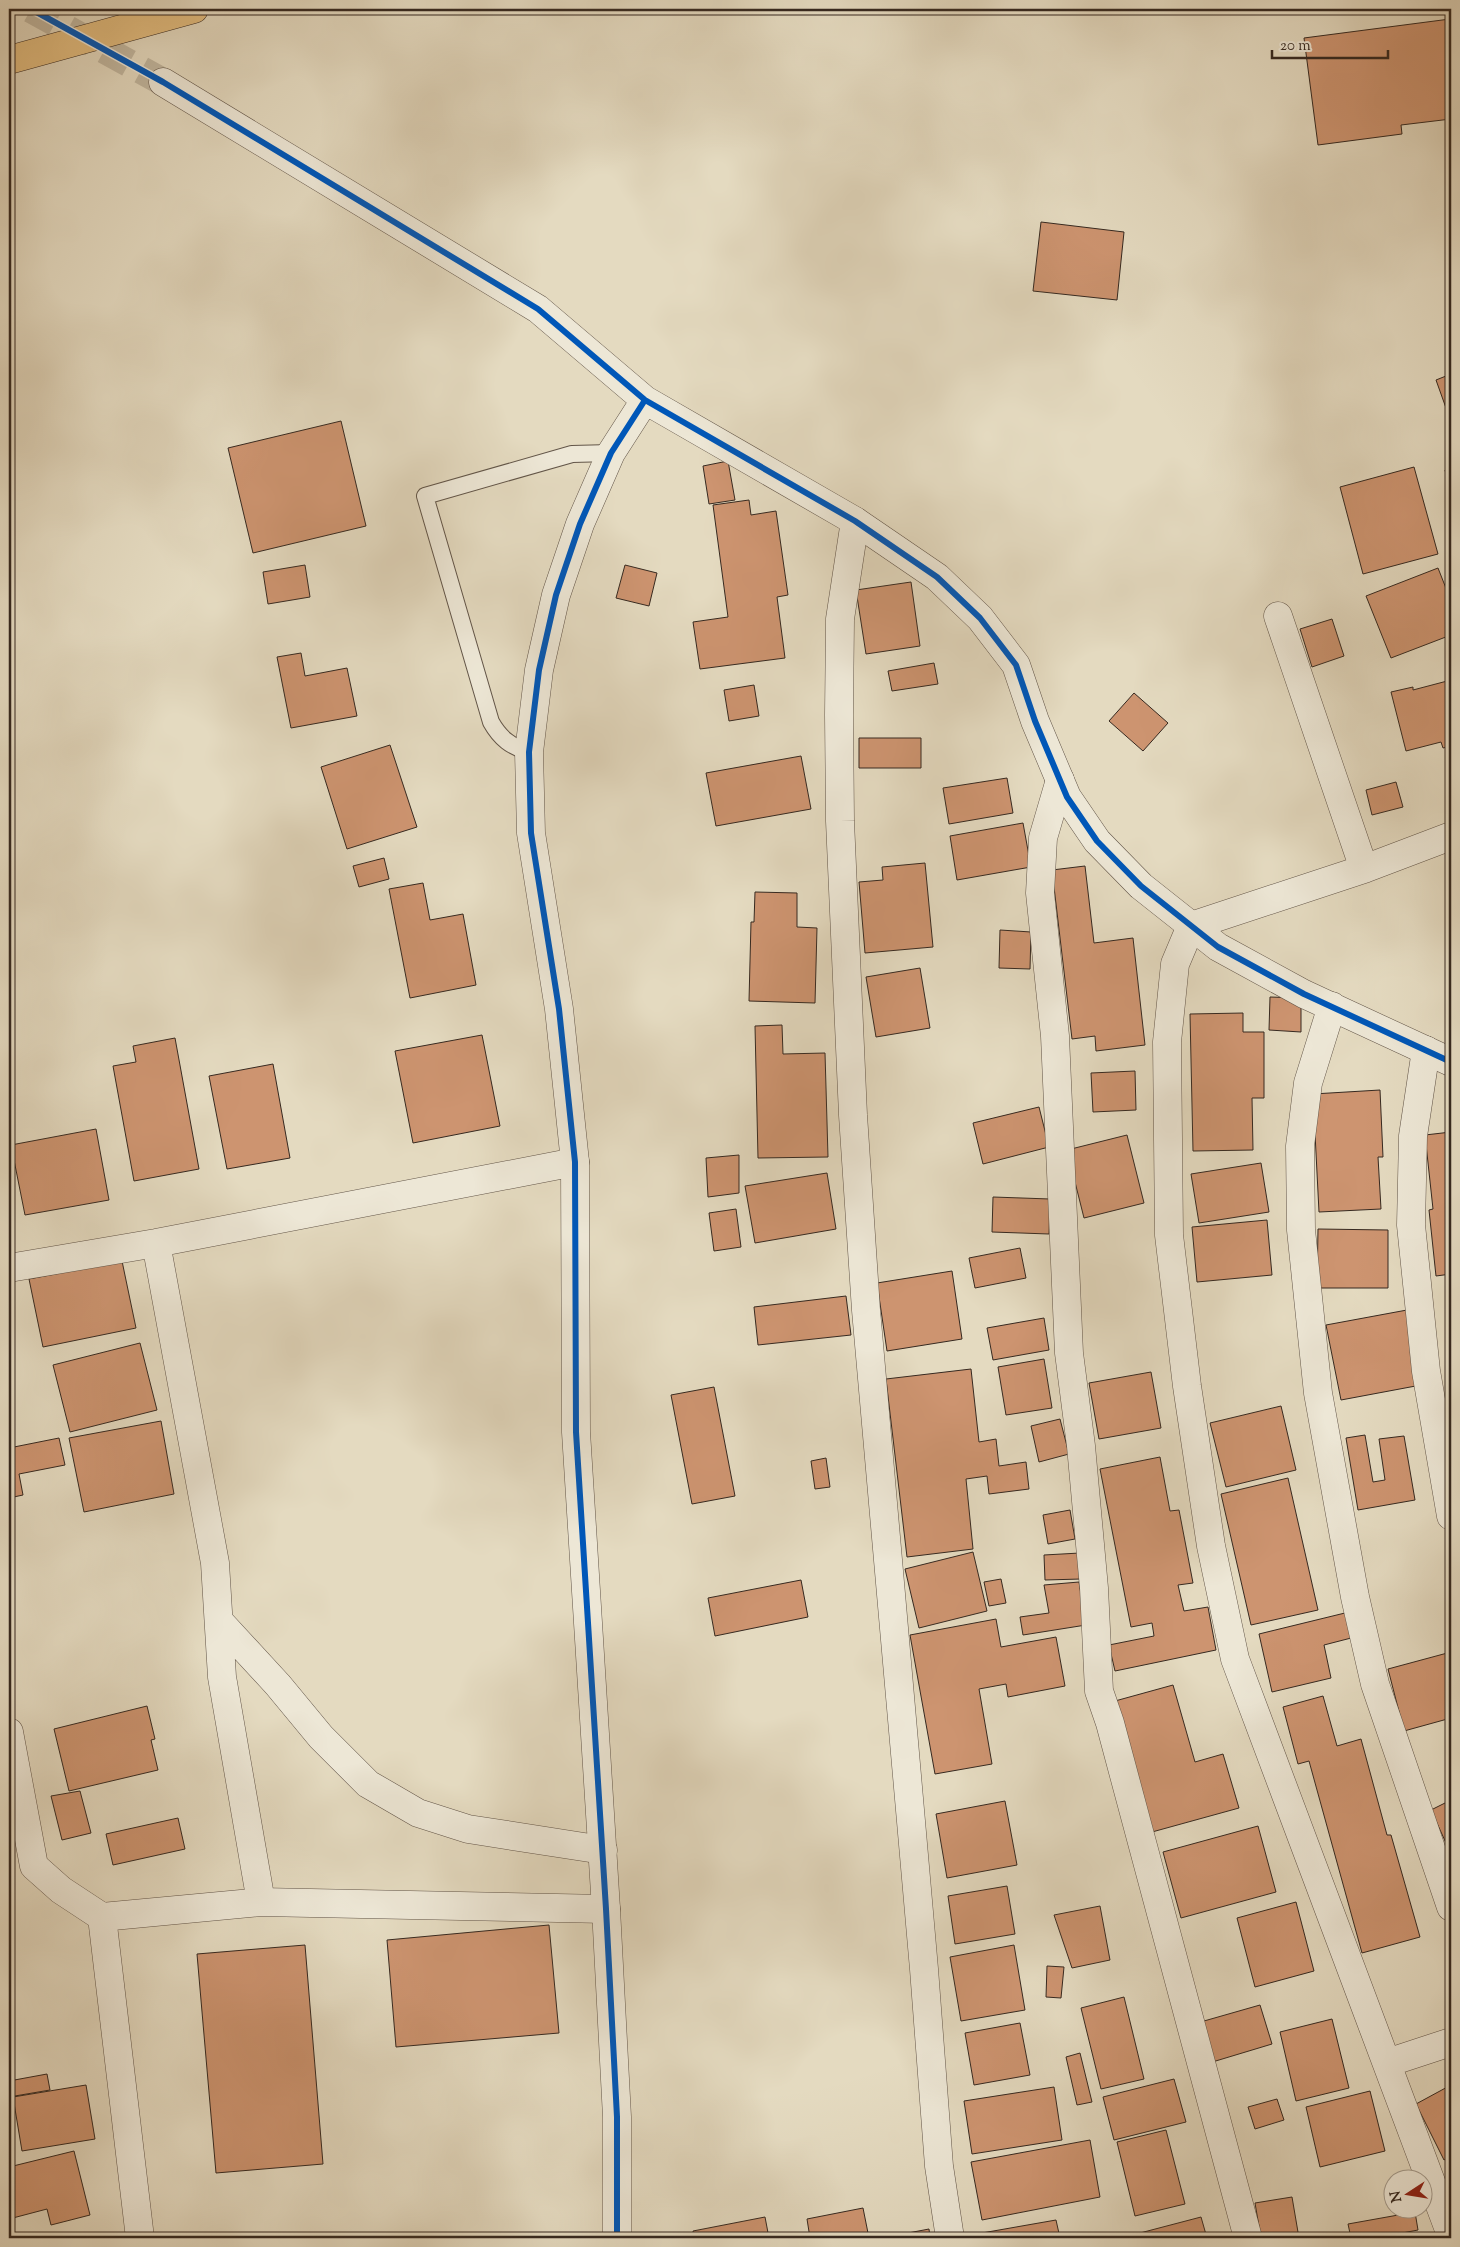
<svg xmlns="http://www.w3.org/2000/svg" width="1460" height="2247" font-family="'Sorts Mill Goudy',serif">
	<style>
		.building { fill: #cd9470; stroke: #362920 }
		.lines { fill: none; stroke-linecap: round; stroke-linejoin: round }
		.minor-tunnel { stroke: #c1b7a0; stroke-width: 28; stroke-dasharray: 28 14; stroke-linecap: butt }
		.service-casing { stroke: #625548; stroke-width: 18 }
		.minor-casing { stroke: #625548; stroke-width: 29 }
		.tertiary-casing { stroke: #625548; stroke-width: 29 }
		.trunk-casing { stroke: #362920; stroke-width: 29 }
		.service { stroke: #ede7d6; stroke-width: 16 }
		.minor { stroke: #ede7d6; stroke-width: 28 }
		.tertiary { stroke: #ede7d6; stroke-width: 28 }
		.trunk { stroke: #e2bd80; stroke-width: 28 }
		.cycleway-casing { stroke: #ede7d6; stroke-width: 9 }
		.cycleway { stroke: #0057b8; stroke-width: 6 }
	</style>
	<rect width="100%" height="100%" fill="#e4dac0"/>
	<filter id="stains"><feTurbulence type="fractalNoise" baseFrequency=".004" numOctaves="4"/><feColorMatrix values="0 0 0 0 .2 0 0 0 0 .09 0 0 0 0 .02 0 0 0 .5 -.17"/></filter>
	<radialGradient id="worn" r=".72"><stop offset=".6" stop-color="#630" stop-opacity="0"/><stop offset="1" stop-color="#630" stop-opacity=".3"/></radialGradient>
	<path class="building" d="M1450 19 1451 119 1401 125 1402 134 1318 145 1304 38Z
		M1041 222 1124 232 1117 300 1033 291Z
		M1451 374V422L1436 380Z
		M341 421 366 526 253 553 228 448Z
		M728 461 735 500 709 504 703 466Z
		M1414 467 1438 554 1363 574 1340 487Z
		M1451 468V494L1445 470Z
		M749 500 751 515 776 511 788 595 777 597 785 658 700 669 693 622 728 617 713 505Z
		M305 565 310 597 268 604 263 572Z
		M625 565 657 573 649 606 616 598Z
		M1438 568 1451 601V635L1391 658 1366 596Z
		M911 582 920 646 866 654 856 590Z
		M1332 619 1344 656 1312 667 1300 629Z
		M301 653 305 676 347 668 357 716 291 728 277 657Z
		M934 663 938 684 892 691 888 671Z
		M1451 680V746L1443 748 1441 742 1406 751 1391 692 1413 687V690Z
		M754 685 759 716 729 721 724 690Z
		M1134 693 1168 723 1143 751 1109 721Z
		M859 738H921V768H859Z
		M390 745 417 827 347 849 321 767Z
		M801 756 811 809 716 826 706 773Z
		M1007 778 1013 813 949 824 943 788Z
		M1396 782 1403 807 1372 815 1366 790Z
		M1023 823 1031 867 957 880 950 836Z
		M384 858 389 879 359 887 353 866Z
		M925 863 933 947 865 953 859 882 883 880 882 867Z
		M1085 866 1094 943 1133 938 1145 1045 1096 1051 1095 1036 1072 1039 1052 870Z
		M423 883 430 920 463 914 476 985 410 998 389 889Z
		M755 892 797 893V927L817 928 815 1003 749 1001 751 922H754Z
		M1000 930 1031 932 1030 969 999 968Z
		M920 968 930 1028 876 1037 866 977Z
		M1270 997 1301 998V1032L1269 1030Z
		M1243 1013V1032H1264V1098H1252L1253 1150 1193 1151 1190 1014Z
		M782 1025 783 1054 825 1053 828 1157 758 1158 755 1026Z
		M482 1035 500 1126 413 1143 395 1051Z
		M175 1038 199 1169 134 1181 113 1066 136 1062 133 1046Z
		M273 1064 290 1158 227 1169 209 1076Z
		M1135 1071 1136 1110 1093 1112 1091 1073Z
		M1380 1090 1383 1157H1378L1381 1209 1319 1212 1313 1094Z
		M1039 1107 1049 1147 983 1164 973 1123Z
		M96 1129 109 1200 25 1215 11 1145Z
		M1451 1132V1274L1436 1276 1429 1210 1433 1209 1425 1135Z
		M1127 1135 1144 1203 1084 1218 1067 1150Z
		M739 1155V1193L708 1197 706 1158Z
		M1261 1163 1269 1212 1199 1223 1191 1174Z
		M827 1173 836 1229 755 1243 745 1186Z
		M993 1197 1050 1199 1049 1234 992 1232Z
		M736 1209 741 1247 714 1251 709 1213Z
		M1267 1220 1272 1275 1197 1282 1192 1227Z
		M1318 1229 1388 1230V1288H1317Z
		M1020 1248 1026 1278 975 1288 969 1258Z
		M122 1261 136 1328 43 1347 29 1279Z
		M952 1271 962 1339 887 1351 877 1283Z
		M846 1296 851 1335 758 1345 754 1307Z
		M1407 1310 1421 1385 1341 1400 1326 1325Z
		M1044 1318 1049 1350 993 1360 987 1328Z
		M140 1343 157 1410 70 1432 53 1365Z
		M1044 1359 1052 1408 1006 1415 998 1367Z
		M971 1369 979 1442 996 1439 999 1466 1026 1462 1029 1489 989 1494 987 1476 966 1479 973 1549 907 1557 886 1379Z
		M1151 1372 1161 1428 1099 1439 1089 1383Z
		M714 1387 735 1496 692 1504 671 1395Z
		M1281 1406 1296 1470 1226 1487 1210 1423Z
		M1060 1419 1069 1454 1039 1462 1031 1426Z
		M161 1421 174 1494 84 1512 69 1438Z
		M1365 1435 1373 1482 1385 1480 1379 1439 1404 1436 1415 1500 1358 1510 1346 1438Z
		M59 1438 65 1465 19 1474 23 1495 9 1498V1448Z
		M1160 1457 1170 1511 1179 1510 1193 1583 1178 1585 1184 1611 1208 1607 1216 1650 1115 1671 1109 1645 1154 1636 1152 1623 1131 1627 1100 1469Z
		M826 1458 830 1487 815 1489 811 1461Z
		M1288 1478 1318 1610 1251 1625 1221 1494Z
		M1070 1510 1075 1539 1048 1544 1043 1515Z
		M973 1552 987 1611 919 1628 905 1569Z
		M1080 1553 1081 1579 1045 1580 1044 1555Z
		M1001 1579 1006 1603 989 1606 984 1582Z
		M801 1580 808 1617 715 1636 708 1598Z
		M1079 1582 1086 1625 1023 1635 1020 1617 1049 1613 1044 1585Z
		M1349 1612 1355 1637 1324 1645 1331 1678 1272 1692 1259 1634Z
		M996 1619 1001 1647 1056 1637 1065 1686 1008 1697 1006 1684 979 1689 992 1764 935 1774 910 1635Z
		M1451 1652V1718L1404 1731 1388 1669Z
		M1173 1685 1195 1762 1223 1754 1239 1808 1152 1832 1115 1701Z
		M1323 1696 1337 1746 1361 1739 1387 1835H1391L1420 1937 1362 1953 1309 1761 1298 1764 1283 1707Z
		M147 1706 155 1739 151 1740 158 1770 69 1791 54 1729Z
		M80 1791 91 1833 62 1840 51 1796Z
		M1451 1800V1854L1431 1810Z
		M1005 1801 1017 1865 947 1878 936 1814Z
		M178 1818 185 1849 113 1865 106 1834Z
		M1258 1826 1276 1892 1181 1918 1163 1852Z
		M1007 1886 1015 1934 955 1944 948 1896Z
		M1296 1902 1314 1971 1255 1987 1237 1918Z
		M1100 1906 1110 1960 1072 1968 1054 1915Z
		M549 1925 559 2033 396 2047 387 1940Z
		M305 1945 323 2164 216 2173 197 1954Z
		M1014 1945 1025 2010 961 2021 950 1957Z
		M1047 1966 1064 1967 1061 1998 1046 1997Z
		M1124 1997 1144 2079 1101 2089 1081 2008Z
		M1260 2005 1272 2044 1209 2063 1197 2023Z
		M1332 2019 1349 2088 1296 2101 1280 2032Z
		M1020 2023 1030 2075 974 2085 965 2033Z
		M1080 2053 1092 2102 1077 2105 1066 2057Z
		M47 2074 50 2090 9 2097V2081Z
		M1174 2079 1186 2122 1114 2140 1103 2097Z
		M86 2085 95 2139 22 2151 13 2097Z
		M1451 2085V2156L1444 2160 1416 2104Z
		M1054 2087 1062 2140 972 2154 964 2101Z
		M1370 2091 1385 2151 1320 2167 1306 2107Z
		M1277 2099 1284 2120 1255 2129 1248 2107Z
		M1166 2130 1185 2204 1135 2216 1117 2142Z
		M1090 2140 1100 2197 982 2220 971 2162Z
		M74 2151 90 2215 51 2225 47 2209 9 2219V2167Z
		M1292 2197 1299 2238H1261L1255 2203Z
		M863 2208 869 2238H810L807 2219Z
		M1415 2212 1418 2230 1397 2234 1398 2238H1351L1348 2224Z
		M765 2217 769 2238H694L693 2231Z
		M1201 2217 1207 2238H1141L1140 2233Z
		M1056 2220 1060 2238H983L982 2233Z
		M929 2229 930 2238H882Z
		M113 2233 114 2238H90V2237Z"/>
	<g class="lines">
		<path class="minor-tunnel" d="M31 9 163 82"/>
		<defs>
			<path id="service" d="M529 752C511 747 500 738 491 722L425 496 572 454 611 453"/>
			<path id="minor" d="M855 521 840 619 839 715 840 821 853 1115 866 1310 924 1969 939 2166 950 2238
				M1278 616 1364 869
				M1060 780 1043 838 1040 893 1055 1036 1069 1353 1081 1446 1094 1588 1099 1691 1110 1723 1248 2238
				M1451 836 1364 869 1191 926 1175 964 1167 1042 1169 1235 1187 1386 1211 1546 1235 1659 1451 2235
				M1332 1006 1308 1083 1300 1146 1301 1230 1318 1393 1355 1597 1375 1684 1451 1907
				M1426 1050 1413 1136 1411 1225 1426 1371 1451 1516
				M156 1243 215 1563 222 1677 261 1902
				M9 1268 156 1243 575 1162
				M219 1621 278 1685 321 1737 368 1784 418 1813 468 1829 603 1850
				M9 1732 34 1866 61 1890 102 1917 261 1902 606 1909
				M102 1917 140 2238
				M1387 2063 1451 2042"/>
			<path id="tertiary" d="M163 82 538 309 645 400 855 521 937 577 980 618 1016 665 1035 721 1067 797 1097 841 1141 886 1218 947 1304 994 1451 1062
				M617 2238V2117L606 1909 576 1432 575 1162 559 1009 531 833 529 752 539 670 556 595 580 524 611 453 645 400"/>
			<path id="trunk" d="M9 60 194 9"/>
		</defs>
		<use href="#service" class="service-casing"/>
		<use href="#minor" class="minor-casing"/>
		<use href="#tertiary" class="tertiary-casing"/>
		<use href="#trunk" class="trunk-casing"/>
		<use href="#service" class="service"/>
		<use href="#minor" class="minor"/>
		<use href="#tertiary" class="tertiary"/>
		<use href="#trunk" class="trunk"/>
		<defs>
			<path id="cycleway" d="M31 9 163 82 538 309 645 400 855 521 937 577 980 618 1016 665 1035 721 1067 797 1097 841 1141 886 1218 947 1304 994 1451 1062
				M617 2238V2117L606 1909 576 1432 575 1162 559 1009 531 833 529 752 539 670 556 595 580 524 611 453 645 400"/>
		</defs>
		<use href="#cycleway" class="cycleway-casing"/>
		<use href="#cycleway" class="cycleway"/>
	</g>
	<rect width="1460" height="2247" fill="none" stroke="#e4dac0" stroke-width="30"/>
	<rect x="10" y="10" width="1440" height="2227" fill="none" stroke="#362920" stroke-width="2.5"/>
	<rect x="15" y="15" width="1430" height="2217" fill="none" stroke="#362920"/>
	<g transform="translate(1408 2194) rotate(258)"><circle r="24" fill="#ede7d6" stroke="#a49b8d"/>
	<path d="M0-4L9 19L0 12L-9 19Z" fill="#8f2418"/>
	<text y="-8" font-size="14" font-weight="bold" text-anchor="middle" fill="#362920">N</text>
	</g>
	<path d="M1272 50v8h116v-8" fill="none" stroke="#362920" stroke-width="2.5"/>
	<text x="1280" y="50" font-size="15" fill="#362920" stroke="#ede7d6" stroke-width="4" paint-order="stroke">20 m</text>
	<rect width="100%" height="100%" filter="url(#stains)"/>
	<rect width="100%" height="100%" fill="url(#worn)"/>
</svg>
